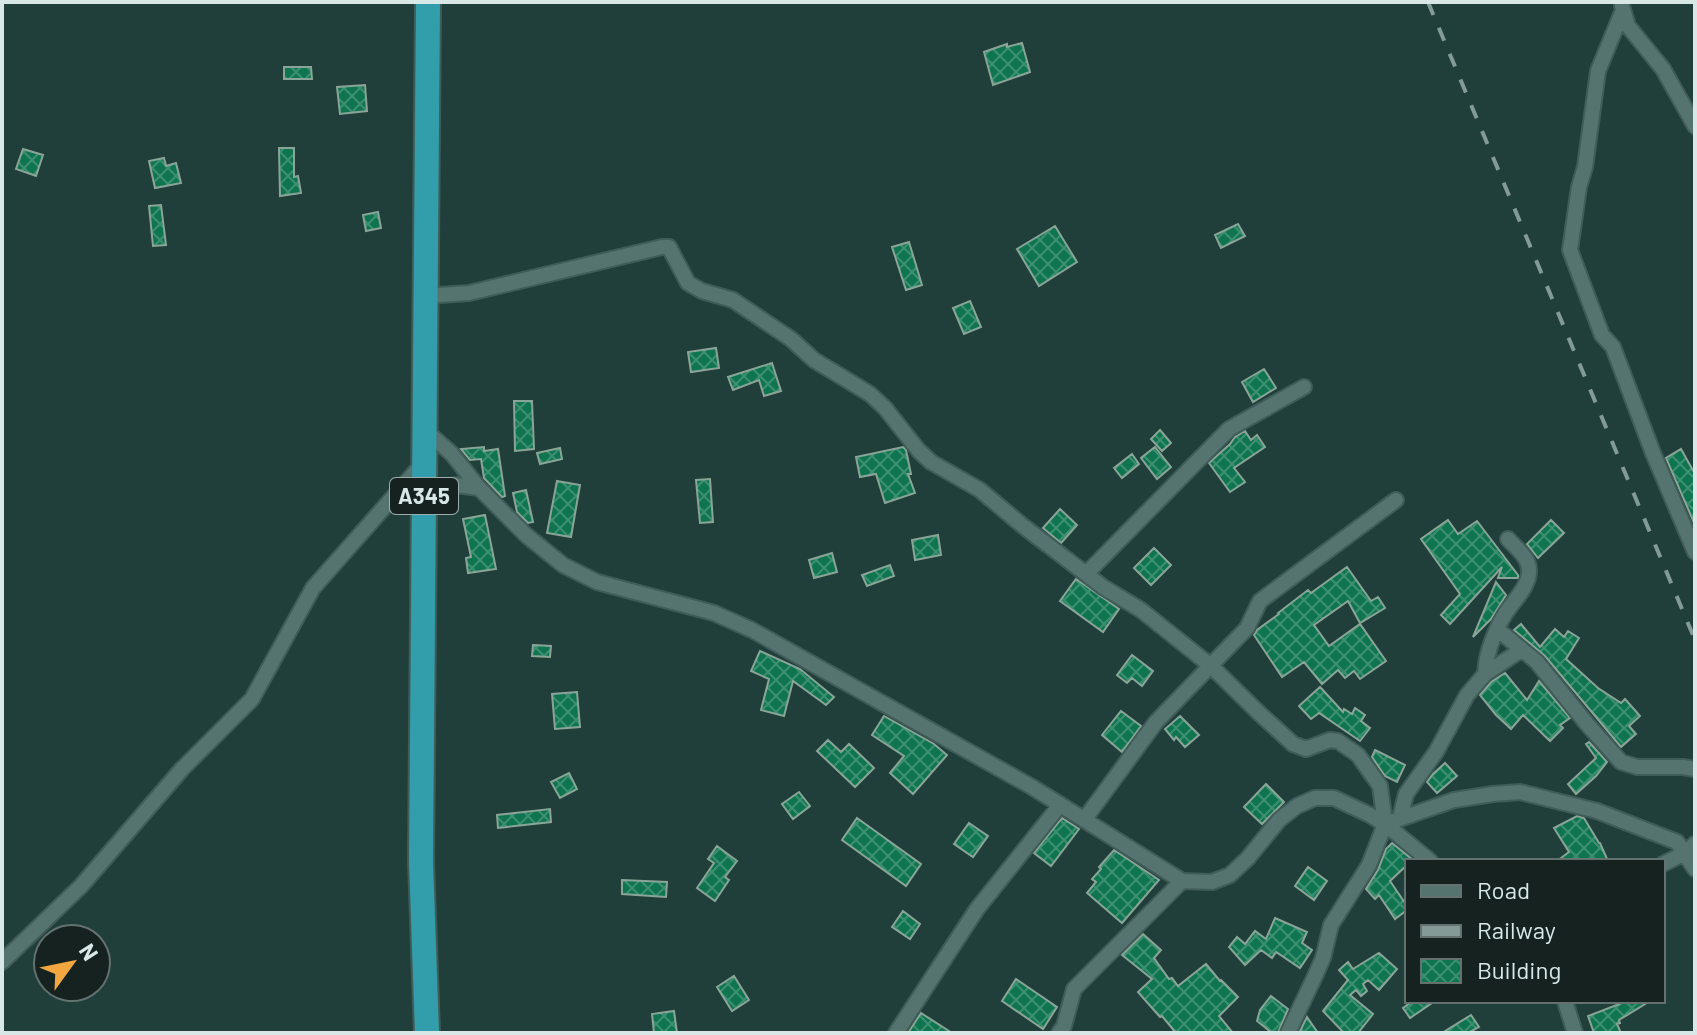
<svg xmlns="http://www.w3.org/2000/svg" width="1697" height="1035" font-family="Barlow,sans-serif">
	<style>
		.building { fill: url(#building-cross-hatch); stroke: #8aa597; stroke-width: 2 }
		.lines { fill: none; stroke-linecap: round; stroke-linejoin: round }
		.minor-casing { stroke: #405c58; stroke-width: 18 }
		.trunk-casing { stroke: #405c58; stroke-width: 28 }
		.minor { stroke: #557470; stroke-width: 14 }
		.trunk { stroke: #329eab; stroke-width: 24 }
		.rail { stroke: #839a97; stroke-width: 4; stroke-dasharray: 14 14; stroke-linecap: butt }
		.labels { text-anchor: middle; stroke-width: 6; stroke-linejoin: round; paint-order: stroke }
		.shield { fill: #152220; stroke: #9dadab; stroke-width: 2 }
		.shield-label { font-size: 22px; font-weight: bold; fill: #d7e8e6 }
	</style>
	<defs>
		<pattern id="building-cross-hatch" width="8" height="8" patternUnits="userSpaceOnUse" patternTransform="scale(2)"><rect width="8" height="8" fill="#0f7551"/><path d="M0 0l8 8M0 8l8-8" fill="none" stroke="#3d8f72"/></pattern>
	</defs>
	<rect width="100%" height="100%" fill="#203e3a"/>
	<path class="building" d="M1022 43 1030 72 993 85 984 52 1007 44V47Z
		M284 67H311L312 79H284Z
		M365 85 367 111 340 114 337 87Z
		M279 148H294V177L298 176 301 193 280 196Z
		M23 149 43 155 36 176 16 169Z
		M164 158 166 166 176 163 181 183 155 188 149 161Z
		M161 205 166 245 153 246 149 206Z
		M378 212 381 228 366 231 363 215Z
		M1238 224 1245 236 1221 248 1215 235Z
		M1055 226 1077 262 1039 286 1017 249Z
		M909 242 922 285 906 290 892 247Z
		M970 301 981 327 964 334 953 308Z
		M716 348 719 368 691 372 688 352Z
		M772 363 781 391 764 396 759 380 733 390 728 377Z
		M1264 369 1276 388 1253 402 1242 382Z
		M514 401H532L534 449 515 451Z
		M1160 430 1171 443 1162 451 1151 439Z
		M1245 431 1251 440 1257 435 1265 447 1234 468 1245 482 1230 492 1209 463 1230 444 1235 437Z
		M484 447V451L498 449 505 496 502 497 484 478 481 459 470 460 461 449Z
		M903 447 906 450 911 474H908L915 493 885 503 876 474 860 477 856 457Z
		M1155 447 1171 467 1157 479 1141 458Z
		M560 448 562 459 540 464 537 453Z
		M1681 449 1695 474V525L1666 458Z
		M1132 454 1139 464 1122 478 1114 468Z
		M710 479 713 522 700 523 696 480Z
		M557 481 580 485 571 537 547 533Z
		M526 490 533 522 528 523 517 512 513 493Z
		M1060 509 1077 525 1061 543 1043 528Z
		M485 515 496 569 468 573 466 558 471 557 463 519Z
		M1448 520 1458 534 1477 521 1518 575V578H1498L1502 567 1450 624 1441 615 1460 594 1421 539Z
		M1551 520 1564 533 1538 558 1527 544Z
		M938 535 941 555 915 560 912 540Z
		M1154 548 1171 565 1151 585 1134 568Z
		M832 553 837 572 814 578 809 560Z
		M890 565 894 576 867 586 862 575Z
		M1347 567 1371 601 1378 597 1385 608 1360 623 1348 601 1314 625 1329 646 1360 624 1386 661 1360 679 1354 671 1345 678 1338 670 1322 684 1304 662 1282 677 1254 635 1257 630 1279 614 1278 613 1308 590 1311 593Z
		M1076 579 1119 609 1103 632 1060 601Z
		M1496 582 1506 595 1491 619 1473 637Z
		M1521 624 1540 647 1555 629 1564 637 1568 631 1579 638 1566 659 1598 688 1621 703 1625 699 1640 716 1629 726 1636 734 1621 747 1545 656 1514 630Z
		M533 645 551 646 550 657 532 656Z
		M760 651 800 669 834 697 826 705 793 681 784 716 761 710 769 679 751 671Z
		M1132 655 1153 671 1142 686 1132 678 1127 683 1117 675Z
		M1505 673 1527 700 1539 681 1570 718 1560 725 1563 728 1550 741 1523 715 1511 729 1496 715 1480 695 1491 682Z
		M1320 687 1343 712 1344 709 1352 714 1355 708 1365 715 1361 721 1370 728 1360 741 1319 713 1311 719 1299 706Z
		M577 692 580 727 555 729 552 694Z
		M1121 711 1141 726 1122 752 1102 735Z
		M884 716 934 744 947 755 913 794 890 773 904 756 872 735Z
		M1180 716 1199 735 1185 747 1176 737 1174 740 1165 729Z
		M828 740 841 752 849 744 874 768 855 787 817 751Z
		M1589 742 1607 762 1596 776 1576 794 1568 784 1596 758 1586 744Z
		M1375 750 1405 765 1397 782 1385 776 1372 757Z
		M1445 763 1457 776 1437 793 1427 782 1433 774Z
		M569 773 577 789 560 798 551 782Z
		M1266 784 1284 802 1262 824 1244 807Z
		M799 792 810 806 793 819 782 804Z
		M550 809 551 822 498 828 497 815Z
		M1577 816 1584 818 1599 843H1600L1608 861H1557L1569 852 1554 828Z
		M857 818 921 864 906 886 842 840Z
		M1062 818 1079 829 1051 866 1034 853Z
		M969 823 988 836 973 857 954 844Z
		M1392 843 1413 860 1407 861V865L1390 881 1407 906V910L1395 919 1379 895 1375 899 1366 889 1378 870 1386 849Z
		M717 846 737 861 725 877 729 880 715 901 697 888 714 863 708 859Z
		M1114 850 1159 880 1122 923 1087 893 1096 882 1092 879 1101 869 1099 867Z
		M1308 867 1327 881 1314 900 1295 886Z
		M622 880 667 882 666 897 622 894Z
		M903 911 920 924 910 939 892 927Z
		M1275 918 1307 932 1302 943 1312 950 1300 968 1276 952 1272 958 1261 950 1245 965 1229 947 1237 937 1245 944 1255 931 1266 939Z
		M1143 934 1161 950 1154 958 1169 979 1172 978 1178 986 1206 964 1220 981 1221 980 1238 997 1219 1016 1233 1033H1176L1162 1016 1160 1017 1138 992 1152 979 1122 955Z
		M1379 953 1397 969 1379 990 1368 980 1363 984 1367 991 1361 996 1356 990 1350 995 1373 1014 1358 1033H1344L1323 1011 1348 980 1339 970 1348 962 1353 969Z
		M734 976 749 1000 732 1011 717 987Z
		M1016 979 1057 1007 1043 1029 1002 1001Z
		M1271 996 1288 1009 1278 1033H1272L1257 1021 1260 1010Z
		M1413 1001H1435L1410 1018 1403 1008Z
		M1627 1001H1650L1619 1020 1620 1023 1617 1024 1621 1033H1594L1588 1016Z
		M674 1011 677 1033H654L652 1014Z
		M921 1013 952 1033H908Z
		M1471 1015 1479 1027 1468 1033H1442Z
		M1307 1017 1318 1033H1299Z"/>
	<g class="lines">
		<defs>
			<path id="minor" d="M1622 6 1628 26 1663 69 1695 126
				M1623 10 1598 71 1585 167 1579 187 1570 250 1602 335 1613 347 1653 453 1695 552
				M425 296 469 293 662 247H669L688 283 702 291 733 300 791 339 814 360 870 394 885 408 919 451 931 462 980 490 1023 526 1103 587 1141 610 1211 666 1259 713 1293 744 1306 749 1330 740 1338 741 1358 755 1380 786 1385 824 1369 865 1331 925 1323 958 1316 974 1288 1033
				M425 430 452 454 479 488 526 535 563 565 597 582 714 613 752 630 1032 787 1182 881 1212 882 1230 875 1248 858 1279 820 1297 806 1315 798H1334L1368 814 1385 824 1454 800 1493 794 1520 792 1597 811 1677 842 1695 869
				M424 492 456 485 479 488
				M1086 574 1229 429 1304 387
				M1497 629 1537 662 1587 724 1621 762 1637 767H1683L1695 769
				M1485 674C1486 653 1495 631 1505 614 1513 601 1530 586 1529 570 1529 557 1516 548 1508 539
				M1400 818 1406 794 1436 752 1467 695 1485 674 1521 650
				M1084 820 1156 722 1247 628 1260 601 1396 500
				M1385 824 1430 861
				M1663 864 1685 853 1695 844
				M2 962 81 886 182 769 252 699 313 588 425 461
				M1565 1001 1575 1033
				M896 1033 977 909 1060 805
				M1059 1033 1064 1026 1074 989 1182 881"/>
			<path id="trunk" d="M427 1033 421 861 428 2"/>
		</defs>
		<use href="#minor" class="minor-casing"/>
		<use href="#trunk" class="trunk-casing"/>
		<use href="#minor" class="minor"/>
		<use href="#trunk" class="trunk"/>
		<path class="rail" d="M1428 2 1695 640"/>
	</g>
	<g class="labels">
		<rect class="shield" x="390" y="478" width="68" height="36" rx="6"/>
		<g class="shield-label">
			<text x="424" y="504">A345</text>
		</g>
	</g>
	<rect width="1697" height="1035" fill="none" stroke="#d7e8e6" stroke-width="8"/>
	<rect x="1405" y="859" width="260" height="144" fill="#152220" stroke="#63716f" stroke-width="2"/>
	<rect x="1421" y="885" width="40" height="12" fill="#557470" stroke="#63716f" stroke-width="2"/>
	<text x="1477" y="899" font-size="24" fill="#d7e8e6">Road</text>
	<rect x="1421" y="925" width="40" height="12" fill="#839a97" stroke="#63716f" stroke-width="2"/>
	<text x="1477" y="939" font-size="24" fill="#d7e8e6">Railway</text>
	<rect x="1421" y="959" width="40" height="24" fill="url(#building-cross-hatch)" stroke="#63716f" stroke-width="2"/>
	<text x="1477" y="979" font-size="24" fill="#d7e8e6">Building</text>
	<g transform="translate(72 963) rotate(57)"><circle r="38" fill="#152220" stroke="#63716f" stroke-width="2"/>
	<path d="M0-6L14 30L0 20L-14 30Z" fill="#f1a63f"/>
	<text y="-12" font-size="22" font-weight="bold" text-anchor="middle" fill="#d7e8e6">N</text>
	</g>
</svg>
